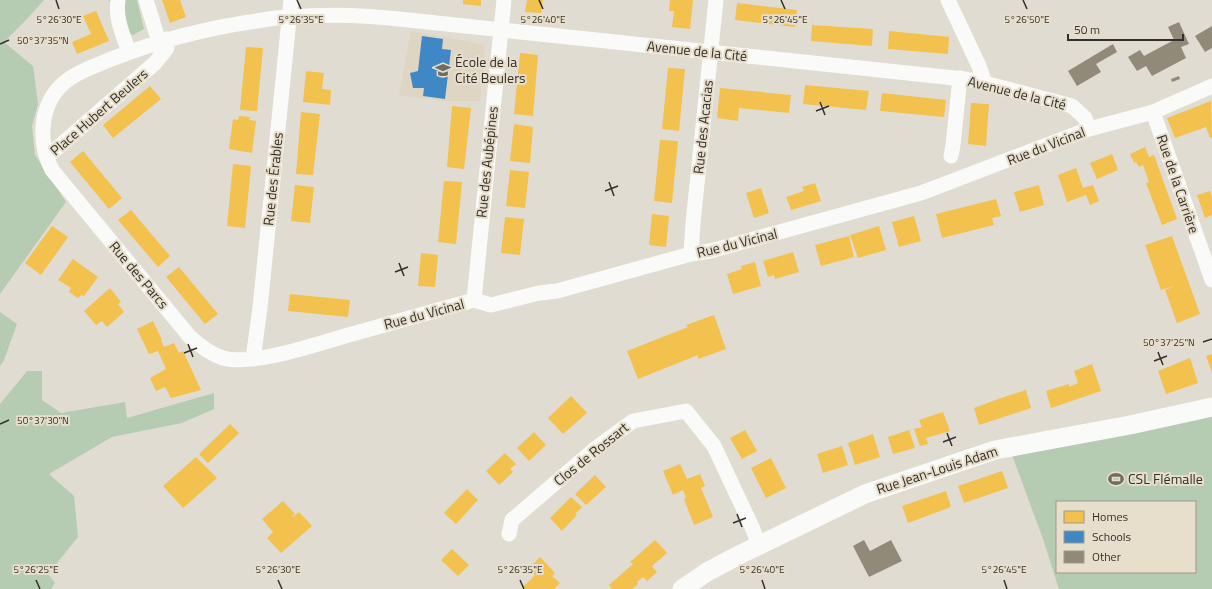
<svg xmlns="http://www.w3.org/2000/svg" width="1212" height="589" font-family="'Titillium Web',sans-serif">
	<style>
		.built { fill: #ded5c3 }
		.green { fill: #b5cbb2; fill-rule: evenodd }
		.homes { fill: #f2c14e }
		.schools { fill: #3f88c5 }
		.building { fill: #918a79 }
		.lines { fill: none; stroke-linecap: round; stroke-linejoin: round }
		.minor { stroke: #fafaf8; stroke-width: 15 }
		.tertiary { stroke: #fafaf8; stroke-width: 19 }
		.ticks { fill: none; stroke: #333029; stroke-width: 1.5 }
		.labels { text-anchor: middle; stroke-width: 4; stroke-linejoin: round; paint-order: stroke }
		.street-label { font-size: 14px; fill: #333029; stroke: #e7decc }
		.poi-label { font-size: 14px; fill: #333029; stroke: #e7decc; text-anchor: start }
		.ticks-label { font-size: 10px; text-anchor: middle; fill: #333029; stroke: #e7decc; stroke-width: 4; stroke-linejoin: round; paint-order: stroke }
	</style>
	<rect width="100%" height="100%" fill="#e1dcd2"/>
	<path class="built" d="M411 31 485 45 480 101H442L399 95Z"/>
	<path class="green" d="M0 0H44L27 19 4 42 33 66 38 104 32 126 35 155 66 202 0 294Z
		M108 0H137L144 29 133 35 127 33 120 9Z
		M0 312 17 324 4 360 0 366Z
		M27 371H42V400L61 413 125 402 127 418 214 393V409L182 423 112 437 49 474 74 496 78 537 48 574 55 583 51 589H0V404Z
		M1212 414V589H1059L1043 539 1012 455ZM1057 502H1195V572H1057Z"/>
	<path class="homes" d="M162 0H180L186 17 170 23Z
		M463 0H481V6L463 4Z
		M527 0H543L541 13 525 12Z
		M670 0H693L690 29 672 27 674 11H669Z
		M737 3 797 10 795 27 735 20Z
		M96 11 109 41 77 54 72 42 91 34 83 16Z
		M812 25 873 29 872 46 811 41Z
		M889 31 949 37 948 54 888 49Z
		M246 47 263 48 257 111 240 110Z
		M520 53 538 55 533 116 514 114Z
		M668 68 685 69 679 131 662 129Z
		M306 71 324 73 322 89 331 90 330 105 303 102Z
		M805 85 869 91 866 110 803 104Z
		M150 86 161 99 113 138 103 125Z
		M720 88 791 95 789 113 739 108 738 121 717 118Z
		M882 93 946 100 944 117 880 111Z
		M1211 101 1212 137 1210 138 1206 127 1175 138 1167 118Z
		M971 103 989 104 986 146 968 144Z
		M452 106 471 108 464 169 447 167Z
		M301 112 320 114 313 175 296 174Z
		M239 116 250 117 249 120 256 121 252 153 229 149 233 119 238 120Z
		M514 124 533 127 530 163 510 161Z
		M660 140 678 141 672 203 654 201Z
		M1145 147 1149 157 1154 155 1177 219 1162 225 1146 183 1149 182 1143 165 1139 167 1136 162 1134 163 1130 154Z
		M83 151 122 198 109 209 70 162Z
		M1112 154 1118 170 1097 179 1090 163Z
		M233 164 251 166 245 228 227 226Z
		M1076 168 1083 188 1093 185 1099 201 1090 205 1086 195 1067 202 1058 175Z
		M510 170 529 172 525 208 506 206Z
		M444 181 462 182 456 244 438 242Z
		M815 183 821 201 791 210 786 197 804 191 802 187Z
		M295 185 314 187 310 223 291 221Z
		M1039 185 1044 205 1020 212 1014 192Z
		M761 188 769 213 754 218 746 193Z
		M1210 191 1212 197V215L1205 218 1197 195Z
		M996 199 1001 216 992 218 994 225 942 238 936 214Z
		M131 210 170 256 158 267 118 220Z
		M652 214 669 216 666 247 649 245Z
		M914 216 921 241 899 247 892 222Z
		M505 217 524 219 520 255 501 253Z
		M52 226 68 237 41 275 25 263Z
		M879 226 886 250 858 258 850 235Z
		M849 236 854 257 821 266 815 245Z
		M1172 236 1200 314 1177 323 1165 290 1175 286 1161 290 1145 245Z
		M793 252 799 272 775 279 774 275 768 277 763 261Z
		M421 253 438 255 435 287 418 286Z
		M73 259 98 277 84 296 81 295 78 298 69 292 71 288 58 280Z
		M755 262 761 286 733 294 727 274 742 269 741 266Z
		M179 267 218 314 205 324 166 277Z
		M110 288 121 302 118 304 124 312 107 327 102 321 96 325 84 311Z
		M290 294 350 300 348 317 288 311Z
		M714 315 726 349 698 359V355L638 379 627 351 688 327 686 325Z
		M153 321 162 340H161L164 347 174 343 179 353 183 351 201 390 171 398 165 387 156 391 150 378 166 369 158 351 149 354 137 329Z
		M1212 354V373L1206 356Z
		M1190 358 1198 383 1166 394 1158 371Z
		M1092 364 1101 391 1051 408 1046 391 1069 384V387L1078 383 1074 371Z
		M1026 390 1031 408 979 425 974 408 1001 398Z
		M571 396 587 413 563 434 548 418Z
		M943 412 950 431 926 438 928 444 920 446 914 429 922 427 919 420Z
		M230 424 239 433 208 463 199 454Z
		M745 430 757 451 742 459 730 438Z
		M909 430 915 448 893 454 888 437Z
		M534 432 546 445 529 461 517 448Z
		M873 434 880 457 855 465 848 443Z
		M842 446 848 465 823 473 817 454Z
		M505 453 516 464 510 469 513 472 499 485 486 471Z
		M196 457 217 478 183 508 163 486Z
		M771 458 786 488 766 498 751 468Z
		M680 464 687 479 700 474 705 486 701 488 713 517 694 525 684 499 686 498 683 490 673 495 663 471Z
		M1002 471 1008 488 964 503 958 486Z
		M595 475 606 487 586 505 575 494Z
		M467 489 478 500 456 524 444 513Z
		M946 491 951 507 908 523 902 506Z
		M571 497 582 507 575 514 577 515 562 531 550 518Z
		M283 501 295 514 292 516 293 517 299 512 312 526 281 553 267 538 273 532 262 519Z
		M655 540 667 553 652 566 657 572 647 581 643 577 637 582 638 584 632 589H612L609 585 633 564 630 562Z
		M452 549 469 565 458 576 441 560Z
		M540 557 555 573 552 576 560 583 554 589H525L523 587 535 575 529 568Z"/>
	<path class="schools" d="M422 36 443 39 442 49 451 50 445 99 423 96 424 88H413L410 73 418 71Z"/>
	<path class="building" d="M1179 22 1189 44 1181 47 1186 58 1152 76 1146 66 1137 71 1128 57 1140 50 1144 56 1174 40 1168 27Z
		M1212 26V48L1205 52 1195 36Z
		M1113 44 1117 52 1096 64 1101 72 1077 86 1068 71Z
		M1179 76 1180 79 1172 82 1171 79Z
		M864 540 870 551 891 540 902 561 869 577 853 546Z"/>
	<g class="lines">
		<path class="minor" d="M118 0C115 18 123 35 129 52
			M146 0 159 42
			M948 0 979 66 985 83
			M1153 112 1212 280
			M1089 129 1085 118 1072 106 973 80 399 19C363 15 326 14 290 17 279 17 268 19 257 21 206 28 157 41 109 60 90 68 70 74 57 90 39 112 39 145 52 170L190 337C200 346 210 354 223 358 253 366 314 345 345 336 388 324 431 312 474 300L491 305 539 293 557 291 691 254 710 251 921 193 1089 129 1153 112 1212 86
			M951 156 953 145 960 78
			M47 157 155 63 167 48V39
			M691 254 693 223 716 0
			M474 300 504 0
			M253 359 260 308 291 0
			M509 534 512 520 596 448 633 421 686 411 714 446 752 527 759 545"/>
		<path class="tertiary" d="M682 589 707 572 741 554 865 494 995 450 1130 425 1212 407"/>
	</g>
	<path class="ticks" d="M56 0 59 9M297 0 301 9M539 0 543 9M781 0 785 9M1023 0 1027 9M0 44 9 40M820 102 825 115M816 111 829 106M609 182 614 196M605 191 618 186M399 263 404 276M395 272 408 267M1203 342 1212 339M188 344 193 357M1158 352 1163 365M184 353 197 348M1154 361 1167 356M0 424 9 420M947 433 952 446M943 442 956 437M737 514 742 527M733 523 746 518M36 580 40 589M278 580 282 589M520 580 524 589M762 580 765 589M1004 580 1007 589"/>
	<defs>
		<symbol id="school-bare" viewBox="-9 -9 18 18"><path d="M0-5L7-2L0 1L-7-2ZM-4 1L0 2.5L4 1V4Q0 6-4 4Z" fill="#706c64" stroke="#e7decc" stroke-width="2.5" paint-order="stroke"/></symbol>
		<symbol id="stadium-bare" viewBox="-9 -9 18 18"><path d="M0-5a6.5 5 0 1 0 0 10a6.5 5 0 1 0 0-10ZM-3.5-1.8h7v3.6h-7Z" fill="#706c64" stroke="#e7decc" stroke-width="2.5" paint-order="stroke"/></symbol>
	</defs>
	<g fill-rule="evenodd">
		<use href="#school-bare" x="432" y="59" width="22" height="22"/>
		<use href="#stadium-bare" x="1105" y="468" width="22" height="22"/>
	</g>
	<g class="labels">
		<g class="street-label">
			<text transform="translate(697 51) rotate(6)" y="5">Avenue de la Cité</text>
			<text transform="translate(1017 93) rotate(14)" y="5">Avenue de la Cité</text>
			<text transform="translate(99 112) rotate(-41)" y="5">Place Hubert Beulers</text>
			<text transform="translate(703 127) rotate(-84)" y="5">Rue des Acacias</text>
			<text transform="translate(1046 146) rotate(-21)" y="5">Rue du Vicinal</text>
			<text transform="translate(487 162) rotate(-84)" y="5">Rue des Aubépines</text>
			<text transform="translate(273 179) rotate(-84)" y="5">Rue des Érables</text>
			<text transform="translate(1178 184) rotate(71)" y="5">Rue de la Carrière</text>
			<text transform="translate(737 243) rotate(-14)" y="5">Rue du Vicinal</text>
			<text transform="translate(139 275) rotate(50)" y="5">Rue des Parcs</text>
			<text transform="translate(424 314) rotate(-15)" y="5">Rue du Vicinal</text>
			<text transform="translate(591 454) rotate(-39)" y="5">Clos de Rossart</text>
			<text transform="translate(937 470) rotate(-18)" y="5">Rue Jean-Louis Adam</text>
		</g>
		<g class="poi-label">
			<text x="455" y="67">École de la<tspan x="455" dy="16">Cité Beulers</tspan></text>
			<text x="1128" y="484">CSL Flémalle</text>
		</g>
	</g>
	<g class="ticks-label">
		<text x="59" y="23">5°26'30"E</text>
		<text x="301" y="23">5°26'35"E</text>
		<text x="543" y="23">5°26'40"E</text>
		<text x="785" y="23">5°26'45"E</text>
		<text x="1027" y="23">5°26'50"E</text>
		<text x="43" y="44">50°37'35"N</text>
		<text x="1169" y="346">50°37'25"N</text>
		<text x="43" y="424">50°37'30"N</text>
		<text x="36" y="573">5°26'25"E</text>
		<text x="278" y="573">5°26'30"E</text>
		<text x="520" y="573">5°26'35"E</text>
		<text x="762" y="573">5°26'40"E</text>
		<text x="1004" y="573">5°26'45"E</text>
	</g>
	<rect x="1056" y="501" width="140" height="72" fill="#e7decc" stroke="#9f988b"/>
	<rect x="1064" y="511" width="20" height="12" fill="#f2c14e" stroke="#9f988b"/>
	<text x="1092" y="521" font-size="12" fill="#333029">Homes</text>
	<rect x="1064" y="531" width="20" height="12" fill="#3f88c5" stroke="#9f988b"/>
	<text x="1092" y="541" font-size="12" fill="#333029">Schools</text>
	<rect x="1064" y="551" width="20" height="12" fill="#918a79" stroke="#9f988b"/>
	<text x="1092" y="561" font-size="12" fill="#333029">Other</text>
	<path d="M1068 34v6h115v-6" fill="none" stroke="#333029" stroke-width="2"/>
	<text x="1074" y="34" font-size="12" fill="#333029" stroke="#e7decc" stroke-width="3" paint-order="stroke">50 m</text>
</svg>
